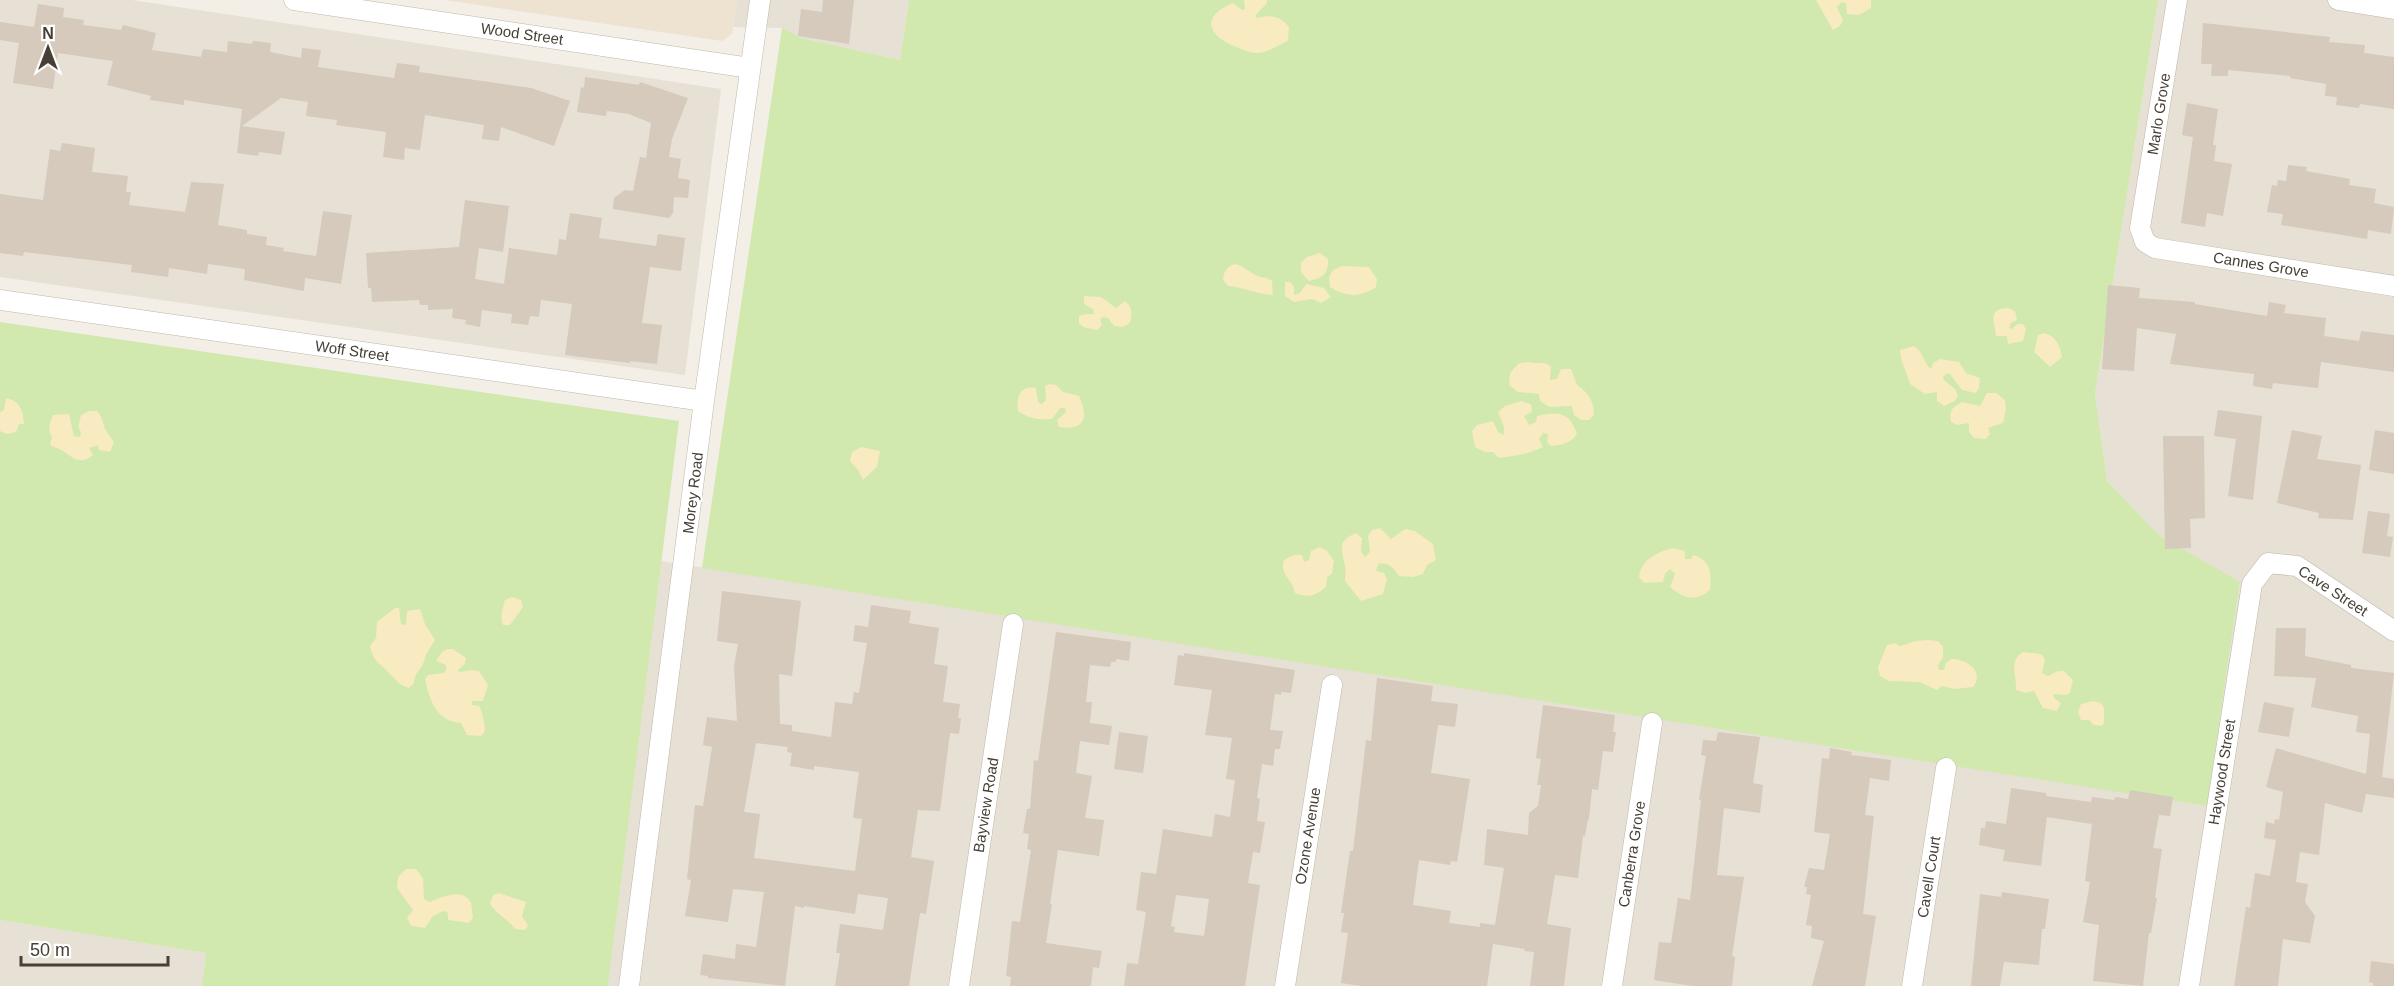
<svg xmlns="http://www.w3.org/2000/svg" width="2394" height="986" font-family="Helvetica,sans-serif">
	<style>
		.residential { fill: #e7e0d4 }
		.education { fill: #ede3d0 }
		.green { fill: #d1e8ae }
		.sand { fill: #f8eac1 }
		.building { fill: #d5cabb; fill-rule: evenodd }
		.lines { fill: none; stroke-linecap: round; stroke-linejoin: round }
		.minor-casing { stroke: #bfb6a9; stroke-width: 21 }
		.minor { stroke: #fff; stroke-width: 20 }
		.labels { text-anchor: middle; stroke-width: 4.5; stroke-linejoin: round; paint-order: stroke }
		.street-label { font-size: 15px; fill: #463f35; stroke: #fff }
	</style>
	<rect width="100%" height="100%" fill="#f3efe6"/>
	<path class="residential" d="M0 0H132L721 89 685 375 0 277Z
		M737 0H909L900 60 801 38 782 28 733 27Z
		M2158 0H2394V986H608L661 561 2207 805 2240 583 2160 536 2107 481 2095 394Z
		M0 920 206 953 202 986H0Z"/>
	<path class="education" d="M444 0H737L732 34 722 41Z"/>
	<path class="green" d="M909 0H2158L2095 394 2107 481 2160 536 2240 582 2207 806 702 568 782 28 801 38 900 60Z
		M0 322 679 421 608 986H202L206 953 0 920Z"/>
	<path class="sand" d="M1244 0H1267V3L1255 16 1257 18C1271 15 1279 15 1289 27L1288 41C1279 45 1267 53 1257 53 1250 53 1244 50 1239 48 1209 38 1198 17 1233 3L1242 10 1245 9Z
		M1816 0H1871V8L1859 15 1847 14 1846 3 1841 2 1837 7 1843 20 1840 26 1833 30Z
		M1320 253 1328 259C1329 274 1323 278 1309 281L1301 272V263L1307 257Z
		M1235 264C1245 266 1250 273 1258 276 1263 278 1267 277 1272 281L1273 295C1256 294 1243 287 1228 286L1223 280C1224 271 1227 266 1235 264Z
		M1342 266 1369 267 1377 279 1376 287C1360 298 1346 297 1330 287L1329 277 1333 270Z
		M1285 282H1290L1294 287V295L1300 293 1306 284 1324 288 1331 297 1321 303 1312 299 1294 302 1285 296Z
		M1084 296 1101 297 1116 308 1125 301C1133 308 1132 314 1130 323L1123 327 1114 326 1108 318 1103 317 1100 319 1102 325 1097 330 1083 327 1079 323V316L1085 314H1094L1093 309 1084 304Z
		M2008 308 2015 311 2017 320 2011 323 2009 328 2012 329 2017 324H2023L2026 329 2023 341 2008 344 2007 336H1996C1995 322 1986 309 2008 308Z
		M2044 333C2056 336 2060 345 2062 357L2050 367 2034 352 2038 335Z
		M1914 346C1924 352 1923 363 1931 369L1933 363 1940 359 1959 362 1966 373 1980 378 1979 388 1976 393 1962 390 1949 373 1943 376 1944 380 1956 390 1958 396 1955 401 1944 406 1937 401V392L1925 394 1910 384C1907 373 1900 361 1900 350Z
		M1529 362C1537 365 1545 360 1551 367L1550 380 1557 379 1561 369H1571L1577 385C1588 392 1594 401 1594 415L1589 420H1581L1574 415 1572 406 1549 407 1540 401 1539 394 1518 392 1509 385 1510 373 1519 363Z
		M1050 384 1056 385 1063 392 1079 396C1089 417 1085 431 1059 427L1057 420 1066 412 1065 408H1060L1052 419C1039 420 1029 419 1018 411 1016 397 1020 385 1036 388L1038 402 1042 404 1046 400 1045 386Z
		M1987 393H1996L2005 400 2006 410 2003 423 1988 428 1990 434 1986 439 1974 438 1969 432V423L1957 425 1951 422C1949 411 1952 407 1962 402L1980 406Z
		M6 398C20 401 23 410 24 424H19L16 432 7 434 0 431V412L4 410Z
		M1521 401 1531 404 1532 412 1524 416 1529 425 1536 422 1537 416C1558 411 1570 412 1577 434 1571 443 1562 445 1551 446L1547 442 1548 434 1543 433 1539 439 1543 447C1529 454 1515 456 1499 458L1493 452H1485L1475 447 1472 431 1477 425 1493 421 1498 432 1504 435V427L1498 412 1505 406Z
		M89 411H97L101 416 105 429 114 442 110 452 99 450 98 445 89 448 93 455C81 465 74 459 63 451 59 448 54 448 50 445L52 437C47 430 50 423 53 415L69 414 74 436 80 437 81 432 78 427 81 415Z
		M861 447 880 451 877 467 863 480 858 470 850 461 852 452Z
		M1380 528 1391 539 1405 529 1415 531 1433 544 1436 560 1427 565 1423 574 1413 577 1399 576C1393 567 1388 562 1378 564L1376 571 1384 573 1387 579 1383 594 1361 601 1345 581C1345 577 1346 570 1345 566 1342 549 1336 541 1356 533L1362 538 1361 552 1365 557 1370 552 1368 536 1372 530Z
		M1320 547 1327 551 1334 561 1332 574 1327 577 1326 587C1316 596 1308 598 1295 593 1292 578 1279 575 1284 560L1294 555H1302L1304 562 1309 560 1311 551Z
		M1672 548 1685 551V559H1691L1693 555C1711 560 1712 574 1710 590 1696 602 1684 599 1670 587L1675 574 1670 569 1665 574 1663 582 1644 583 1639 577C1641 559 1657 553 1672 548Z
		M512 597 521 600 523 607 510 625H503C500 616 502 610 505 600Z
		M395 608H399L401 624 406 625 407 611 420 609 425 624 435 640C430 649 427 650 424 661 422 670 414 672 414 683L409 688C398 685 397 680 389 673 379 663 373 661 370 646L376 638 377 622Z
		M1928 640 1938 641 1943 646V658L1938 665 1939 670H1944L1946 663 1951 659C1967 659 1985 671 1973 687L1954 689 1942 686 1937 690 1919 682 1889 681 1880 676 1878 667 1887 645 1895 643 1900 646 1916 641Z
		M447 649H453L466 658 465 664 458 670 459 672 472 670 479 671 488 685 483 701H472V705L479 706C482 710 485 725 485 731L481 736 467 735 461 723C436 721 430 701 425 679L428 675 444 673 446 670V665L436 661 442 652Z
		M2023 652 2041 654 2045 659 2042 673 2048 676 2058 671H2064L2073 680 2070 692 2067 695 2053 694 2054 698 2061 703 2057 711 2043 708 2034 691 2025 693 2016 690C2017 675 2008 661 2023 652Z
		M2093 701 2101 703 2104 708V723L2102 726 2094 725 2089 720H2081L2078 712 2081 704Z
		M406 869H416L423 878 424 899 429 902C440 898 463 886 471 903 472 907 472 914 473 918L469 923 448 920V913L443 911 433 916 425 928 411 926 407 918 413 910 397 888 398 877Z
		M499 893 526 902 522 916 528 925 525 930 515 929C508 919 497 915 490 904L493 895Z"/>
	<path class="building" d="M823 0H854L849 44 798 36 801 9 822 12Z
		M38 4 64 8 63 17 84 20 83 25 121 30 123 25 156 33 152 50 201 57 203 49 227 52 228 41 252 44 253 41 271 43 270 52 301 58 302 48 321 50 318 67 394 78 397 63 420 66 419 72 531 88 570 101 554 146 501 127 499 141 482 139 484 125 425 115 420 150 405 148 404 160 383 157 386 132 336 125 337 120 306 116 308 102 281 98 242 126 285 132 281 155 259 152 258 156 237 153 242 109 184 100V105L150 100 151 96 107 85 113 61 58 53 53 89 13 83 19 43 0 40V22L34 27Z
		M2203 23 2330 37 2329 42 2365 45 2364 53 2394 57V109L2360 104 2359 108 2336 105 2337 97 2325 96 2326 84 2290 78V76L2228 70V76H2211L2212 64H2201Z
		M585 77 639 85 640 82 688 98 672 139 669 157 681 159 678 178 690 180 688 198 674 197 673 213 669 218 613 209 614 198 625 190 633 191 640 157 646 158 651 123 629 114 607 111 606 116 577 112 581 87 584 88Z
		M2187 103 2218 109 2213 145H2216L2214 161 2232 164 2223 216 2207 213 2205 227 2181 223 2193 137 2182 135Z
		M62 143 95 148 92 172 128 176 126 192H131L129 205 185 212 191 182 224 184 218 225 247 230V234L267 237 266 245 284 248 283 251 316 256 323 211 352 215 341 284 305 278 304 291 244 280 245 269 208 264 207 274 169 268 168 277 131 272 132 265 24 252 23 256 0 253V194L43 200 50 149 60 151Z
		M2288 165 2307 167 2306 171 2350 179 2349 185 2376 189 2374 203 2394 207 2391 234 2368 230 2367 239 2281 225 2283 214 2267 212 2272 185 2277 186 2278 180 2286 181Z
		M465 200 509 206 503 252 479 248 475 279 504 284 509 248 557 255 559 239 566 240 570 213 602 218 599 238 656 246 658 234 685 238 681 271 650 267 642 323 662 325 657 364 630 361V363L565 355 572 304 541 300 539 317 530 316 528 325 511 323 512 314 482 310 480 327 465 324 466 320 452 318 453 309 428 310V305H420L419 300 372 302 371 288H368L366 253 459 247Z
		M2108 285 2140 288 2139 298 2195 302V304L2267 316 2269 302 2286 305 2284 313 2326 318 2324 336 2359 341 2361 331 2394 335V372L2321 362 2318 388 2273 383 2272 389 2253 386 2254 374 2170 364 2176 334 2137 328 2134 371 2102 369Z
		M2218 410 2262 416 2253 500 2228 496 2236 439 2214 436Z
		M2292 430 2322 436 2317 459 2361 465 2353 520 2318 518 2319 513 2277 503Z
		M2375 430 2394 433V474L2369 470Z
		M2163 436H2204L2205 518 2190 519 2191 548 2165 549Z
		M2368 511 2390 514 2387 536 2393 537 2390 557 2362 553Z
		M722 591 801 601 792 676 779 674 780 724 792 725V731L831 737 835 702 852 704 854 692 859 693 867 643 853 641 855 625 868 627 871 605 911 611 909 623 939 628 934 664 948 666 943 702 960 704 958 718H961L959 734 950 733 940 811 918 810 911 857 934 861 926 914 920 913 909 986H835L840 953H836L840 924 883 930 888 898 858 894 855 914 804 906V908L795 906 785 986 708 978V976L700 975 703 954 735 959 736 944 756 947 764 892 733 889 728 922 685 916 691 880 687 879 695 805 703 806 712 747 703 745 707 717 737 721 734 666 738 644 717 641ZM756 743 788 747 787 752 792 753 790 766 814 770V766L859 772 853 818 862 819 855 871 754 858 760 814 744 812Z
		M2276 628H2306L2305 656 2351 665V668L2394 673 2382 777 2394 779V798L2366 794 2362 813 2325 803 2319 855 2300 852 2296 882 2308 884 2305 902 2315 916 2310 943 2283 939 2278 986H2234L2246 907 2250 908 2255 873 2270 876 2276 840 2264 838 2266 822 2274 824 2275 819 2279 820 2283 792 2266 787 2276 748 2366 774 2370 734 2356 732 2358 716 2311 707 2316 678 2274 676Z
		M1056 632 1131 642 1129 661 1116 659V662H1111L1110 667 1090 665 1086 702H1092L1090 723 1112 726 1109 745 1080 741 1076 773 1092 776 1085 818 1104 820 1099 856 1058 850 1050 904H1052L1046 943 1102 951 1099 968 1093 967 1091 986H1010L1011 977 1006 976 1012 921 1020 922 1031 850 1027 849 1029 834 1023 833 1027 809H1030L1034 760 1038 761Z
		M1184 653 1295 670 1291 693 1281 692V695L1275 694 1270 730 1283 731 1280 749H1275L1273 766 1262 764 1257 798 1260 799 1257 821 1265 822 1260 853 1253 852 1248 883 1260 885 1245 986H1124L1127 963 1138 964 1146 912 1136 910 1141 872 1156 874 1163 829 1212 837 1215 814 1230 817 1235 780 1226 779 1232 738 1205 735 1212 690 1174 685 1178 655 1184 656ZM1176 895 1209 899 1204 936 1174 932 1175 927 1171 926Z
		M1377 678 1433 686 1431 701 1458 704 1455 727 1438 725 1431 773 1470 779 1457 862 1451 861 1450 865 1419 860 1413 905 1451 911 1449 923 1480 927V923L1495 925 1504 868 1484 865 1487 829 1528 835 1529 813 1538 806 1541 785H1537L1541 759 1536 758 1543 705 1615 715 1613 732H1616L1613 752 1603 751 1598 790 1592 789 1589 819H1588L1585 836H1583L1578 878 1555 875 1547 924 1571 928 1564 986H1530L1534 952 1524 951 1525 949 1493 944 1487 986H1361L1341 983 1348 933 1341 932 1344 913H1341L1350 851H1353L1366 740 1371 741Z
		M2264 702 2294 708 2289 737 2258 732Z
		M1119 732 1148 736 1143 773 1114 769Z
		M1718 732 1760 737 1753 783 1763 785 1760 813 1724 808 1717 875 1744 877 1732 956 1735 957 1732 986H1692L1654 980 1659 942 1671 943 1678 898 1690 900 1701 800H1699L1706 756 1701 755 1703 740 1716 741Z
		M1830 748 1852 752 1851 755 1891 760 1889 781 1870 778 1865 815 1874 816 1863 914 1876 916 1865 986H1812L1824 941 1811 938 1812 926 1806 925 1811 895 1806 894 1807 887H1804L1809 868 1824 870 1830 834 1814 832 1822 758 1829 759Z
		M2011 788 2046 793V796L2091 802 2092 797 2114 800 2116 797 2128 799 2130 790 2173 797 2170 816 2159 815 2153 848 2162 849 2155 898H2157L2151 933H2149L2143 986 2093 981 2099 925 2083 922 2090 882 2085 881 2092 824 2047 817 2041 866 2003 861 2005 850 1979 845 1981 828H1985L1986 821 2006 824Z
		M2002 892 2049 899 2045 929H2042L2039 965 2004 962 2000 986H1971L1980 894 2001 897Z
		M2371 961 2394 964V986H2373V983L2369 982Z"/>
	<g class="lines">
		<defs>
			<path id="minor" d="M294 0 750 68
				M2177 0 2140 228 2145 242 2155 248 2394 286
				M2338 0 2394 9
				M0 300 704 401
				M629 986 704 401 760 0
				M959 986 1013 624
				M1285 986 1332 685
				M1612 986 1652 723
				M1912 986 1946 768
				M2189 986 2252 584 2268 563 2297 566 2394 631"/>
		</defs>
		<use href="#minor" class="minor-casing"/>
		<use href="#minor" class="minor"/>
	</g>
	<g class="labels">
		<g class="street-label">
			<text transform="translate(522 34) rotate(8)" y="5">Wood Street</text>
			<text transform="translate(2159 114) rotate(-81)" y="5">Marlo Grove</text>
			<text transform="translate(2261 265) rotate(9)" y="5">Cannes Grove</text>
			<text transform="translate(352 351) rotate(8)" y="5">Woff Street</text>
			<text transform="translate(693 493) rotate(-83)" y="5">Morey Road</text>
			<text transform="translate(2333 591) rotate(33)" y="5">Cave Street</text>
			<text transform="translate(2222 772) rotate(-81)" y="5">Haywood Street</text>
			<text transform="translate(986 805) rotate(-81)" y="5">Bayview Road</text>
			<text transform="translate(1308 836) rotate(-81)" y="5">Ozone Avenue</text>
			<text transform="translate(1632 854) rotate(-81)" y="5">Canberra Grove</text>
			<text transform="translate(1929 877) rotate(-81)" y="5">Cavell Court</text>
		</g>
	</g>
	<g transform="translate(48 48)" stroke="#ffffff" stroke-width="4.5" paint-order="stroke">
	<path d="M0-4.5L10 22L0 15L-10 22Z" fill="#463f35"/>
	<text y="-9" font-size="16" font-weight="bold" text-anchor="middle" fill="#463f35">N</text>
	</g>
	<path d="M21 956v9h147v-9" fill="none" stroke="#463f35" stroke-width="3"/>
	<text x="30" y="956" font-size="18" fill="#463f35" stroke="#ffffff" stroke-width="4.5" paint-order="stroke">50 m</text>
</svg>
